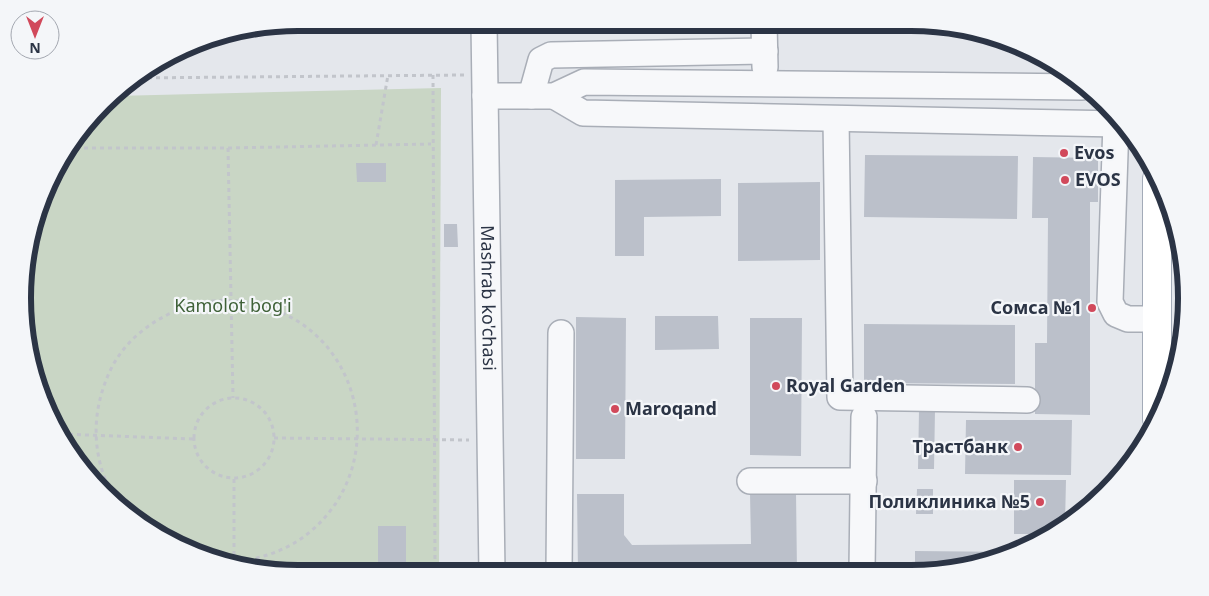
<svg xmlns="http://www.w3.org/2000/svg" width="1209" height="596" font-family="'Noto Sans',sans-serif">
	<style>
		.green { fill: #c9d6c5 }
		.building { fill: #bbc0ca }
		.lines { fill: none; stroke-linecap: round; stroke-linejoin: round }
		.minor-casing { stroke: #a9aeb7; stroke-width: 28 }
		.major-casing { stroke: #a3abb8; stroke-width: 30 }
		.path { stroke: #c2c5cb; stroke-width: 3; stroke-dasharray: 4 4; stroke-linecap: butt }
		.minor { stroke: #f7f8fa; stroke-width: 25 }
		.major { stroke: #fff; stroke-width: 28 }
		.poi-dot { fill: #d1495b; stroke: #f4f6f9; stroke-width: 2 }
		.labels { text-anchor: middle; stroke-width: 4.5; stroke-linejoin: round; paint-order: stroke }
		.poi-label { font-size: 18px; font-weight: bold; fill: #2b3445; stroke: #f4f6f9; text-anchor: start }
		.street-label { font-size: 18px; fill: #2b3445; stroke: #f4f6f9 }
		.park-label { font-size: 18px; fill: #3f6138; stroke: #f4f6f9 }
		.rim { fill: none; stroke: #2b3445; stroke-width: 6 }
	</style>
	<rect width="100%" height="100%" fill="#e4e7ec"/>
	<path class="green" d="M441 88 439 573H298L192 552 103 493 51 420 25 334 28 244 69 145 115 96Z"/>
	<path class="building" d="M588 23H752V26L590 25Z
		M791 23H911L949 30 791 32Z
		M865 155 1018 156 1017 219 864 217Z
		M1033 157 1098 158V202H1090V415L1035 414V343H1047L1048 218H1032Z
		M356 163H386V182H357Z
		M721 179V216L644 217V256H615V180Z
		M820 182V260L738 261V183Z
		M444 224H457L458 247H444Z
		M655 316H718L719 349 655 350Z
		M576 317 626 318 625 459H576Z
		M750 318H802L801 456 750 455Z
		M864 324 1015 325V384L864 383Z
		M919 410H935L934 469H918Z
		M966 420H1072L1071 475 965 474Z
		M1014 480H1066L1065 524 1030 544 1031 534H1014Z
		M917 489H933V514H916Z
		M796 492 797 572H578L577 494H624V535L632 545 751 544 750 493Z
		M378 526H406V573H378Z
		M915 551 1016 552V553L947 571H915Z"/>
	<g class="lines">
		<defs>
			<g id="minor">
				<path id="s1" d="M484 23 492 573"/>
				<path d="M764 23 765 67"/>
				<path d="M485 96H554L584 82 1082 87"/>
				<path d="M531 96 541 60 551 55 765 51"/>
				<path d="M554 96 583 113 1119 124"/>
				<path d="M836 119 840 397 1027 400"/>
				<path d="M1116 123 1110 302 1116 314 1128 319H1157"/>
				<path d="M750 481H864"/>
				<path d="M862 571 864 417"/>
				<path d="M559 573 561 333"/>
			</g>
			<path id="major" d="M1157 179V419"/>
		</defs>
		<use href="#minor" class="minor-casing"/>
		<use href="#major" class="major-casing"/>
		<path class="path" d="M433 75 435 573
			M132 78 464 75
			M376 145 388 75
			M68 148H228L431 144
			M228 148 233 398
			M194 438a40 40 0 1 1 80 0a40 40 0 1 1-80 0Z
			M61 434 193 439
			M274 438 469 440
			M234 479V561
			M116 501C90 458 90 409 113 365 129 336 158 316 189 306 213 298 238 299 263 306 364 334 390 464 311 531 290 549 266 557 239 562"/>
		<use href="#minor" class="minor"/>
		<use href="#major" class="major"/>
	</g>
	<g class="poi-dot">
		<circle cx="1064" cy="153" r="5"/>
		<circle cx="1065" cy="180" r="5"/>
		<circle cx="1092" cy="308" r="5"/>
		<circle cx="776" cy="386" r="5"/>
		<circle cx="615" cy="409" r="5"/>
		<circle cx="1018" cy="447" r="5"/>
		<circle cx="1040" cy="502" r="5"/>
	</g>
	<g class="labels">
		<g class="poi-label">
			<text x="1074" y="159">Evos</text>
			<text x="1075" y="186">EVOS</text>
			<text x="1082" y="314" text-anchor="end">Сомса №1</text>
			<text x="786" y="392">Royal Garden</text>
			<text x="625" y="415">Maroqand</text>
			<text x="1008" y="453" text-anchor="end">Трастбанк</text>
			<text x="1030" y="508" text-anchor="end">Поликлиника №5</text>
		</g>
		<g class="street-label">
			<text dy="6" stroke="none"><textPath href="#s1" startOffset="275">Mashrab ko'chasi</textPath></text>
		</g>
		<g class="park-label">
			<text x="233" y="312">Kamolot bog'i</text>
		</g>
	</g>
	<path d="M0 0H1209V596H0ZM298 31H911A267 267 0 0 1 1178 298V298A267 267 0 0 1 911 565H298A267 267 0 0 1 31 298V298A267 267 0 0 1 298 31Z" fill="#f4f6f9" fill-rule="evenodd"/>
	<path class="rim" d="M298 31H911A267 267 0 0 1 1178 298V298A267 267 0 0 1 911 565H298A267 267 0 0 1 31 298V298A267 267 0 0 1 298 31Z"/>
	<g transform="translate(35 35) rotate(180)"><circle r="24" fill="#f4f6f9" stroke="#a4a8b1"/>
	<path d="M0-4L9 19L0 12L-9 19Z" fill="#d1495b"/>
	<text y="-8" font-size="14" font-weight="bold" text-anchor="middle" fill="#2b3445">N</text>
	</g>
</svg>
